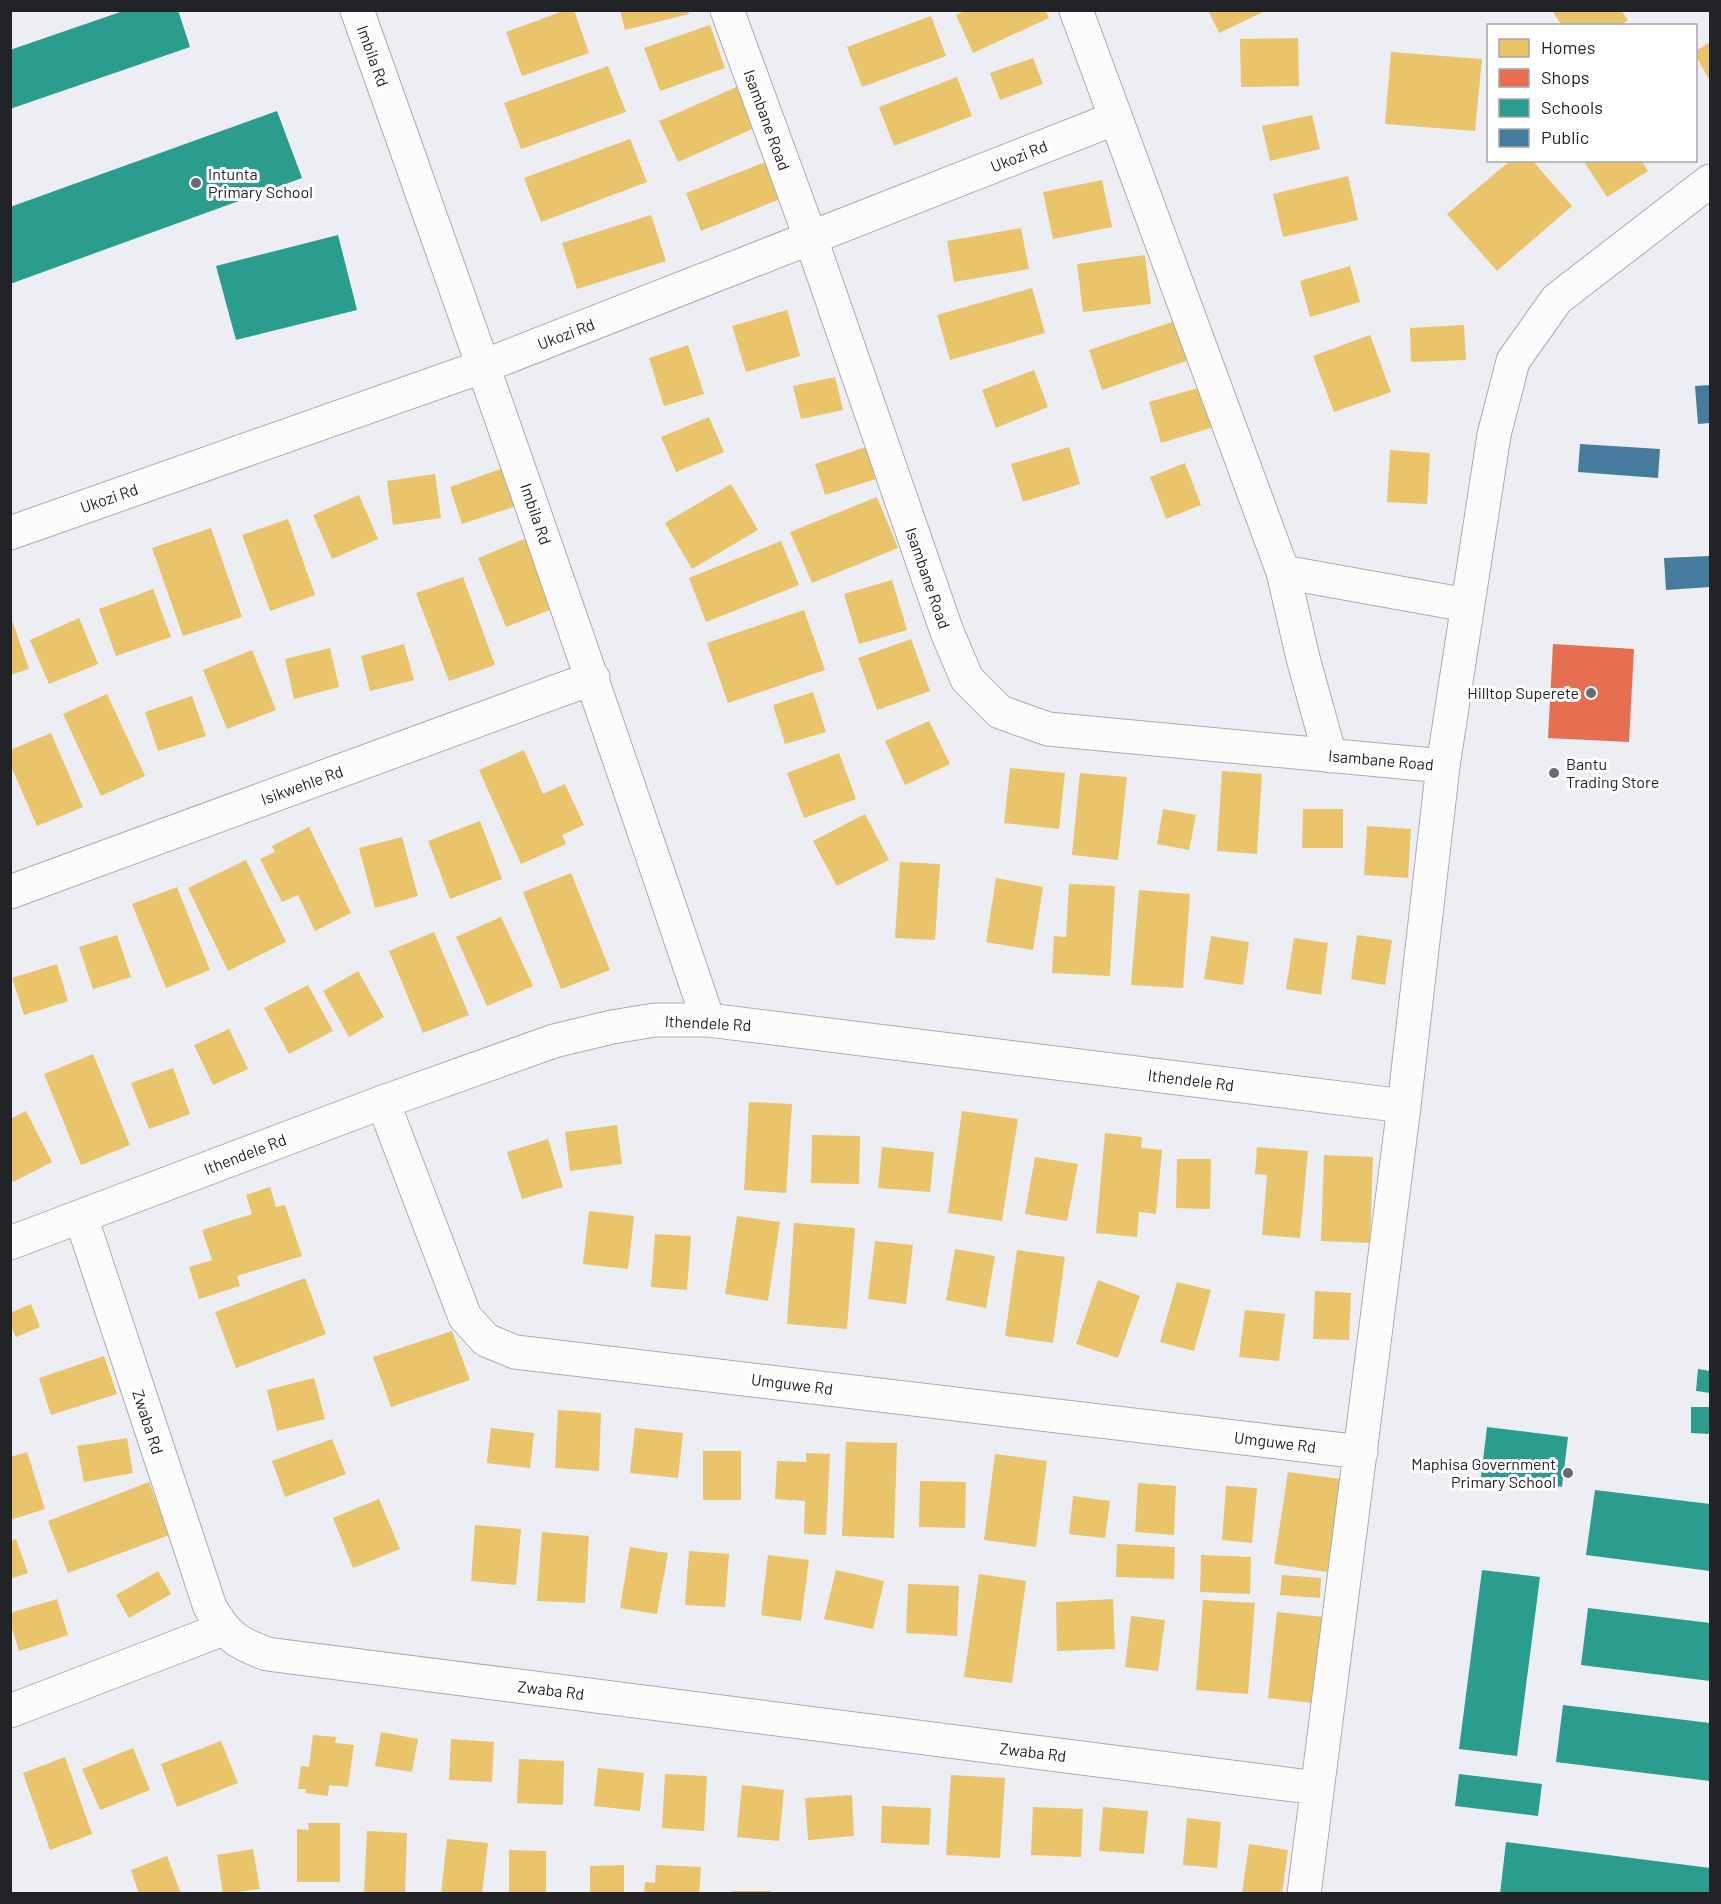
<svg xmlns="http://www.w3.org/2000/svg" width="1721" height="1904" font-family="Barlow,sans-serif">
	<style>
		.homes { fill: #e9c46a }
		.shops { fill: #e76f51 }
		.schools { fill: #2a9d8f }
		.public { fill: #457b9d }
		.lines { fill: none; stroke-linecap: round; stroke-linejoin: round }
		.minor-casing { stroke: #abacb0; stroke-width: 35 }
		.minor { stroke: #fcfcfd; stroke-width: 33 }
		.poi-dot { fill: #696a6f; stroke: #fff; stroke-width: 2 }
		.labels { text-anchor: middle; stroke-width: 6; stroke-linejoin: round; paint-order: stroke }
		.street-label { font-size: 16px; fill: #222327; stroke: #fff }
		.poi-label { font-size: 16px; fill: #222327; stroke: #fff; text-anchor: start }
	</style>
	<rect width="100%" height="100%" fill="#eceef4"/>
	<path class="homes" d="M566 10H574L589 53 522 76 506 32Z
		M620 10H688L689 14 625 30Z
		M966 10H1045L1049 18 973 53 956 15Z
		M1208 10H1262L1263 12 1219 33Z
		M1552 10H1621L1628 20 1620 26H1562Z
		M931 16 946 56 862 87 847 47Z
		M710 25 725 68 660 91 644 48Z
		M1298 38 1299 86 1241 87 1240 39Z
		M1710 42V81L1696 56V51Z
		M1391 52 1482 59 1475 131 1385 124Z
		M1033 58 1043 84 1000 100 990 73Z
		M608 66 626 112 521 149 504 103Z
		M957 77 972 116 894 146 879 107Z
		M739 86 757 127 678 162 659 121Z
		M1312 115 1320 149 1270 161 1262 126Z
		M630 139 647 182 541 222 524 178Z
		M1511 160H1532L1572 206 1497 271 1447 214Z
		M1583 160H1641L1648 171 1607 197Z
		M765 162 780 199 701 231 686 193Z
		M1348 176 1358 220 1283 237 1273 194Z
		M1102 180 1112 227 1053 239 1043 192Z
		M651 215 666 261 577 289 562 243Z
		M1021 228 1029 269 954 282 947 241Z
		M1145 255 1151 304 1083 312 1077 264Z
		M1350 266 1360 302 1310 317 1300 281Z
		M1032 288 1045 333 950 360 937 315Z
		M787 310 800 356 746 372 732 326Z
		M1178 320 1192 359 1102 390 1089 350Z
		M1464 325 1466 360 1411 362 1410 328Z
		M1370 335 1391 392 1334 412 1313 356Z
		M688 345 704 394 664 406 649 358Z
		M1034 370 1048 407 996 428 982 390Z
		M835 377 843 410 801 419 793 386Z
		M1205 386 1217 426 1161 443 1149 402Z
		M709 417 724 452 676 472 661 437Z
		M866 447 876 479 825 495 815 464Z
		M1069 447 1080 484 1023 502 1011 464Z
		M1390 450 1430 453 1427 504 1387 502Z
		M1185 463 1201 505 1166 519 1150 477Z
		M506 467 519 505 462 524 450 487Z
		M435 474 441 518 393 525 387 481Z
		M731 484 758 530 692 569 665 523Z
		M359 495 378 539 332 559 313 515Z
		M877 497 898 548 812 583 790 532Z
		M288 519 315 595 270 611 242 535Z
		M211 528 242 617 183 636 152 548Z
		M529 537 557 607 506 627 478 558Z
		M781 541 799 585 706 622 689 578Z
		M463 577 495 665 449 681 416 593Z
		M892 580 907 630 859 644 844 594Z
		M153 589 171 637 116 656 99 609Z
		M804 610 825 670 728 703 707 643Z
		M79 618 98 664 49 684 30 640Z
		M12 620 29 669 10 675V621Z
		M911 639 930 691 877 710 858 658Z
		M404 644 414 680 370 691 361 656Z
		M330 648 339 687 294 699 285 659Z
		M252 650 276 710 227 729 203 670Z
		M813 692 826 732 785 744 773 705Z
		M107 694 145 776 101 796 63 714Z
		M192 696 206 736 158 751 145 712Z
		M929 721 950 764 905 785 885 741Z
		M51 733 83 807 37 826 10 764V750Z
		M524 750 543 794 565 784 584 825 562 835 566 844 521 864 479 770Z
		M839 753 856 799 804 818 787 773Z
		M1010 768 1065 773 1059 829 1004 823Z
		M1222 771 1262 774 1257 854 1217 851Z
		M1080 773 1127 777 1118 860 1072 855Z
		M1163 809 1196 815 1189 850 1157 844Z
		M1303 809H1343V848H1302Z
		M865 814 889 860 837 886 813 841Z
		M480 821 502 879 450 899 428 841Z
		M1367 826 1411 829 1408 878 1364 875Z
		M309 827 351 913 315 931 298 895 282 902 260 859 275 852 272 846Z
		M402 837 418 896 375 908 359 848Z
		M246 860 286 942 228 971 188 888Z
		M900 862 940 864 935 940 895 938Z
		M571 873 610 970 561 989 523 892Z
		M996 878 1043 887 1033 950 986 942Z
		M1069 884 1115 886 1110 976 1052 973 1054 936 1066 937Z
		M177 887 210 970 166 988 132 904Z
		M1139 890 1190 894 1183 988 1131 985Z
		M501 917 533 986 487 1006 456 937Z
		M434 932 469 1015 423 1033 389 951Z
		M117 935 131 977 93 989 79 947Z
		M1357 935 1392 940 1385 985 1351 979Z
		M1211 936 1249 942 1243 985 1204 979Z
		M1294 938 1328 943 1321 995 1286 989Z
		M57 964 68 1001 24 1015 12 978Z
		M358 971 384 1017 349 1037 323 991Z
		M308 985 333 1031 289 1054 264 1008Z
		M229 1029 248 1069 213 1085 194 1045Z
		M93 1054 130 1145 81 1165 44 1074Z
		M173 1068 190 1114 149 1129 131 1083Z
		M749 1102 792 1104 786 1193 744 1190Z
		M26 1111 52 1162 13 1182 10 1177V1119Z
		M962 1111 1018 1119 1002 1221 948 1213Z
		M617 1125 622 1164 570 1171 565 1132Z
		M1105 1133 1142 1137 1141 1148 1162 1150 1156 1214 1139 1212 1137 1237 1096 1233Z
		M812 1135 860 1136 859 1184 811 1183Z
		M548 1139 563 1187 522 1199 507 1152Z
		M882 1147 934 1152 930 1192 878 1188Z
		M1257 1147 1308 1151 1300 1238 1262 1235 1267 1175 1255 1174Z
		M1324 1155 1373 1157 1370 1243 1321 1241Z
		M1035 1157 1078 1164 1067 1221 1025 1214Z
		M1177 1159H1211L1210 1209 1176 1208Z
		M270 1187 276 1207 285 1205 302 1256 237 1276 240 1286 199 1299 189 1267 212 1260 202 1230 252 1214 246 1195Z
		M589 1211 634 1216 628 1269 583 1264Z
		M737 1216 780 1222 768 1301 725 1294Z
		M794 1223 855 1228 847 1329 787 1324Z
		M655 1234 691 1236 687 1290 651 1287Z
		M875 1241 913 1245 906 1304 868 1299Z
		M955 1249 995 1256 986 1308 946 1300Z
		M1017 1250 1065 1257 1053 1343 1005 1336Z
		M305 1278 326 1334 236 1368 215 1312Z
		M1098 1280 1140 1296 1118 1358 1076 1344Z
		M1177 1282 1211 1290 1194 1351 1160 1342Z
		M1315 1291 1351 1293 1349 1340 1313 1339Z
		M31 1304 40 1327 16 1337 10 1324V1313Z
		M1245 1310 1285 1314 1279 1361 1239 1357Z
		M452 1331 470 1380 391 1407 373 1357Z
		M104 1356 117 1394 51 1415 39 1378Z
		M314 1378 325 1419 277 1431 267 1390Z
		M558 1410 601 1413 599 1471 555 1468Z
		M491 1428 534 1433 530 1468 487 1463Z
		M635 1428 683 1433 678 1478 630 1473Z
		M127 1438 133 1473 84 1482 77 1446Z
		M332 1439 346 1474 285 1497 272 1461Z
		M846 1442 897 1443 894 1538 842 1536Z
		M703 1451H741V1500H703Z
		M27 1452 45 1509 10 1520V1457Z
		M806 1453 830 1454 826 1535 804 1534 805 1501 775 1499 777 1461 806 1462Z
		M995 1454 1047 1461 1036 1547 984 1540Z
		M1288 1472 1341 1479 1327 1572 1274 1564Z
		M920 1481 966 1482 965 1528 919 1527Z
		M149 1482 169 1535 68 1573 48 1521Z
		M1138 1483 1176 1486 1174 1535 1135 1532Z
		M1226 1486 1257 1488 1252 1543 1222 1540Z
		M1073 1496 1110 1501 1105 1538 1069 1534Z
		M379 1499 400 1549 353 1568 333 1518Z
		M475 1525 521 1529 516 1585 471 1581Z
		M542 1532 589 1536 585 1603 537 1601Z
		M16 1539 28 1573 10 1579V1541Z
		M1117 1544 1175 1547 1174 1579 1116 1577Z
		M630 1547 668 1553 657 1614 620 1608Z
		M689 1551 729 1554 725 1607 685 1605Z
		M768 1555 809 1560 801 1621 761 1615Z
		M1201 1555 1251 1557 1250 1594 1200 1592Z
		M836 1570 884 1581 873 1629 824 1619Z
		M158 1571 171 1594 129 1618 116 1595Z
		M979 1574 1026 1581 1012 1683 964 1677Z
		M1282 1575 1321 1578 1320 1598 1280 1595Z
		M908 1584 959 1586 957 1636 906 1633Z
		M57 1599 68 1635 19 1651 10 1622V1613Z
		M1113 1599 1115 1649 1057 1651 1056 1602Z
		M1203 1600 1255 1603 1248 1694 1196 1690Z
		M1277 1612 1323 1617 1313 1703 1268 1698Z
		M1131 1616 1165 1620 1158 1671 1125 1667Z
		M381 1732 418 1739 412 1772 375 1766Z
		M313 1735 336 1737 335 1743 354 1745 348 1787 329 1785 328 1796 305 1793 306 1789H298L301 1766 309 1767Z
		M451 1739 494 1742 492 1782 449 1780Z
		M221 1741 238 1783 177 1807 161 1764Z
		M133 1748 150 1790 100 1810 82 1769Z
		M65 1757 92 1834 50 1850 23 1773Z
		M519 1759 564 1761 563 1805 517 1803Z
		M598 1768 644 1773 640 1811 594 1806Z
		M665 1774 707 1776 704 1831 662 1828Z
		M951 1775 1005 1778 1000 1858 946 1855Z
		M742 1785 784 1790 779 1841 737 1837Z
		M852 1795 854 1836 808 1840 805 1798Z
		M882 1806 931 1808 929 1845 881 1843Z
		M1033 1807 1083 1809 1081 1857 1031 1855Z
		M1103 1807 1148 1811 1144 1854 1099 1851Z
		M1187 1818 1221 1822 1217 1868 1183 1865Z
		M308 1823H340V1882H297V1829L309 1830Z
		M367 1831 407 1833 405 1894H364Z
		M447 1839 488 1843 482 1894H441Z
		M1249 1844 1288 1850 1282 1894 1242 1893Z
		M253 1849 260 1889 223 1894 217 1855Z
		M509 1850 546 1851V1894H509Z
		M167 1856 181 1894H139L131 1870Z
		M624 1865V1894H590V1866Z
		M656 1865 701 1867 699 1894H644L645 1882 655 1883Z
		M732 1891H771V1894H732Z"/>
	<path class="shops" d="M1553 644 1634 649 1629 742 1548 738Z"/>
	<path class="schools" d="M126 10H178L190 47 10 109V50Z
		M277 111 302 178 10 284V207Z
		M338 235 357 310 236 340 216 266Z
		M1698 1369 1710 1371V1393L1696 1391Z
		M1691 1407H1710V1434L1691 1433Z
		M1487 1427 1568 1437 1562 1487 1481 1477Z
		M1595 1490 1710 1504V1571L1586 1555Z
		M1482 1570 1540 1577 1517 1756 1459 1749Z
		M1588 1608 1710 1623V1681L1581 1665Z
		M1563 1705 1710 1723V1781L1556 1762Z
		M1459 1774 1542 1784 1538 1816 1455 1806Z
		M1506 1842 1710 1868V1894H1500Z"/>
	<path class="public" d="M1710 385V423L1698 424 1695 386Z
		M1580 444 1660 449 1658 478 1578 472Z
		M1710 556V587L1666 590 1664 558Z"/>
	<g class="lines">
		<defs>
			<path id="minor" d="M357 10C477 346 594 682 708 1020
				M727 10 811 239 947 632 967 679 1000 712 1048 729 1443 766
				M1076 10 1283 572 1303 658 1330 756
				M10 533 484 366 1116 118
				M1283 572 1467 605
				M10 892 593 678
				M383 1102 465 1317 486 1340 515 1352 1361 1452
				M81 1217 210 1607C227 1636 235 1642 267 1654L1317 1788
				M10 1243 383 1102 554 1041 612 1027 655 1020H708L1404 1106
				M10 1711 223 1629
				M1304 1894 1404 1106 1443 766 1494 435 1513 361 1557 299 1710 181"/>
		</defs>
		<use href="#minor" class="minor-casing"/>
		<use href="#minor" class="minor"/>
	</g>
	<g class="poi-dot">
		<circle cx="196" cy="183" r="6"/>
		<circle cx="1591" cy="693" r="6"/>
		<circle cx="1554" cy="773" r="6"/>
		<circle cx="1568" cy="1473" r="6"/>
	</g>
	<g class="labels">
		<g class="street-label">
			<text transform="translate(373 56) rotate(70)" y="6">Imbila Rd</text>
			<text transform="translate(767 120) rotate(70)" y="6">Isambane Road</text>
			<text transform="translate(1019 156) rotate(-22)" y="6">Ukozi Rd</text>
			<text transform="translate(566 334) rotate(-21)" y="6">Ukozi Rd</text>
			<text transform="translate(109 498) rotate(-19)" y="6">Ukozi Rd</text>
			<text transform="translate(536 514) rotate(71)" y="6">Imbila Rd</text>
			<text transform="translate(928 578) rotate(71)" y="6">Isambane Road</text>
			<text transform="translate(1381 760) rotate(5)" y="6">Isambane Road</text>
			<text transform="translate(302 785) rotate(-20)" y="6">Isikwehle Rd</text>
			<text transform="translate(708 1023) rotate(3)" y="6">Ithendele Rd</text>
			<text transform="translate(1191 1080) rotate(7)" y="6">Ithendele Rd</text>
			<text transform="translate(245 1154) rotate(-21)" y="6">Ithendele Rd</text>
			<text transform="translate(792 1384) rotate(7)" y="6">Umguwe Rd</text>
			<text transform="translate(148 1422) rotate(72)" y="6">Zwaba Rd</text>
			<text transform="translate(1275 1442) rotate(7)" y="6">Umguwe Rd</text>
			<text transform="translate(551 1690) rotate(7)" y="6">Zwaba Rd</text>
			<text transform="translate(1033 1752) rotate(7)" y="6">Zwaba Rd</text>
		</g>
		<g class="poi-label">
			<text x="208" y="180">Intunta<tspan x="208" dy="18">Primary School</tspan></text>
			<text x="1579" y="699" text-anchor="end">Hilltop Superete</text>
			<text x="1566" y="770">Bantu<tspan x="1566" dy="18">Trading Store</tspan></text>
			<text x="1556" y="1470" text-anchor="end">Maphisa Government<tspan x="1556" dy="18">Primary School</tspan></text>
		</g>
	</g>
	<rect width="1721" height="1904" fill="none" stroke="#222327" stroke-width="24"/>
	<rect x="1487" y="24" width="210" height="138" fill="#ffffff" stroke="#a7a7a9" stroke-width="1.5"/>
	<rect x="1499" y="39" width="30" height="18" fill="#e9c46a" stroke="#a7a7a9" stroke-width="1.5"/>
	<text x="1541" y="54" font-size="18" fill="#222327">Homes</text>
	<rect x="1499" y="69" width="30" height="18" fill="#e76f51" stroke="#a7a7a9" stroke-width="1.5"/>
	<text x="1541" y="84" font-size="18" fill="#222327">Shops</text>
	<rect x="1499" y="99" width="30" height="18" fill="#2a9d8f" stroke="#a7a7a9" stroke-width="1.5"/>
	<text x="1541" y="114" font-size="18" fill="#222327">Schools</text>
	<rect x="1499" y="129" width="30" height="18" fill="#457b9d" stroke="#a7a7a9" stroke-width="1.5"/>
	<text x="1541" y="144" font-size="18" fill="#222327">Public</text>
</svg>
